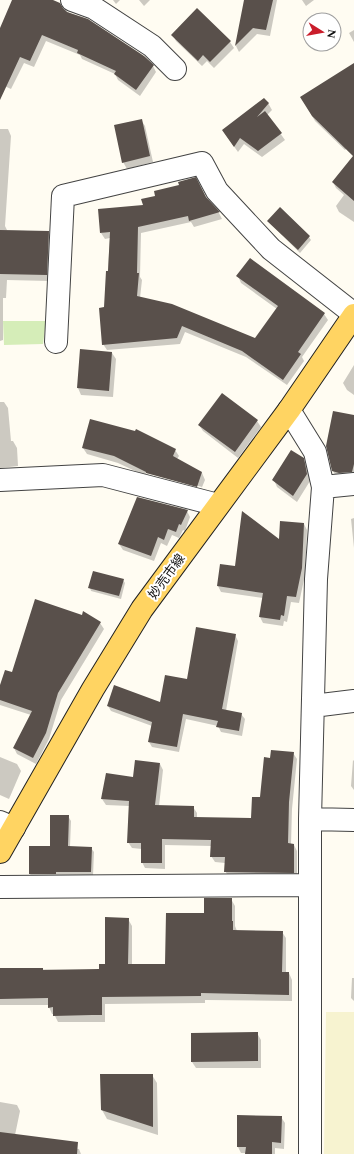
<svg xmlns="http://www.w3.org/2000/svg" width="354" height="1154" font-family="Spectral,'Noto Sans JP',serif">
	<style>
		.farmland { fill: #f7f3d0 }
		.green { fill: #d5edb8 }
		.shadow { fill: #0003; fill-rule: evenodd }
		.building { fill: #59504b }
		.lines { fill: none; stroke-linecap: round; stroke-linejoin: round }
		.minor-casing { stroke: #434343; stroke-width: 24 }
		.major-casing { stroke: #212121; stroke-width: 24 }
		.minor { stroke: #fff; stroke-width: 22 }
		.major { stroke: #ffd462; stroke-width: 22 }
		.labels { text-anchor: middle; stroke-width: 4; stroke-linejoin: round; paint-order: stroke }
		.street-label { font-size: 13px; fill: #101010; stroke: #fff }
	</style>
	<rect width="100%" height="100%" fill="#fffcf2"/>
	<path class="farmland" d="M326 1012H354V1154H324Z"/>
	<path class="green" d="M3 321H46L43 344 4 345Z"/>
	<path class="shadow" d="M13 0H50L63 9 153 66 156 72 140 96 118 80 115 74 82 59 80 55 46 41 34 67 24 63 11 89 0 84V31Z
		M113 0H120L116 4Z
		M139 0H150L144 6Z
		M245 0H277L270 36 257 34 239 52 236 46Z
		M302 0H314L306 6Z
		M354 30V42L349 33Z
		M173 35 230 42 234 48 214 68 207 61 202 66 176 41Z
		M354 65V141L345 150 315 121 301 97Z
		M268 103 272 110 267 115 285 140 262 157 244 144 238 152 223 131Z
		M141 120 145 126 153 162 127 169 123 162Z
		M0 129H8L11 136 5 226 7 230 48 232 52 239 50 281 7 280 6 298H3V340L0 341Z
		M354 175V222L339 212 336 206 344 195 336 188 333 182Z
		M206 198 219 213 222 219 194 227 191 222 141 233 140 277 142 280 140 298 256 339 277 309 241 283 238 276 324 314 328 320 302 357 304 361 287 385 246 357 185 332 180 344 107 350 103 344 110 238 105 239 101 233Z
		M268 221 309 237 311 240 300 253Z
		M81 350 112 353 116 359 113 397 81 395 78 388Z
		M354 365V395L347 390 343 383Z
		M222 394 257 421 261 427 238 458 203 431 199 425Z
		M0 402H4L8 408 11 441H13L17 448 18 466 0 468Z
		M354 416V478H337L333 471Z
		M83 448 175 450 179 456 177 459 202 473 205 480 200 492 150 478 118 463 87 454ZM146 472 202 487 201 489 146 474Z
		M303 459 307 466 310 481 297 502 277 487 274 480Z
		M187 511 190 517 185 531 183 530 179 538 172 535 167 546 161 543 154 561 123 550 119 544Z
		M354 518V548L351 519Z
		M304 524 307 530 305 575 299 603 291 602 287 622 284 621 283 626 263 623 260 617 263 598 221 592 218 586 236 567 280 541Z
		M123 580 125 583 121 599 91 591 90 588Z
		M84 613 100 623 104 629 61 700 49 739 36 764 17 754 14 748 31 715 0 705V688L12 674 83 616Z
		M235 635 238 641 226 711 241 714 245 719 242 736 221 732 218 726 186 719 179 752 152 747 149 742 152 726 111 711 108 706 161 703 188 681Z
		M293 753 297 759 292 809 291 845H294L297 851V878L229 877 225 871V863L215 862 211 856 212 846 165 845V869L145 868 142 862V849L132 848 128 842 129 806 106 805 102 799 134 778 160 764 163 770 159 806 193 807 197 813V818L252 819 261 798 271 759Z
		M0 757 17 764 21 771 9 799 0 795Z
		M353 760 354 761V790L351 786Z
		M68 816 71 821 70 847 91 848 94 852 93 876 32 878 30 874 51 847Z
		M231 899 235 906V926L237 931 282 932 286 938V973H289L292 980V1001L205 1000V1003L105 1004V1022H58L54 1014H52L49 1007V1005H0V969L100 970 106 965 128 919 132 926V965H166L205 914Z
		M352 978H354V1001L351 998Z
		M257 1033 261 1040V1068H196L192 1062Z
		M152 1075 157 1083 158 1135 107 1119 102 1110Z
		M0 1102 17 1105 20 1111 15 1135 48 1145 79 1149 81 1154H0Z
		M281 1117 285 1123 284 1149 275 1148V1154L241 1153 238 1147Z"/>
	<path class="building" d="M12 0H53L60 3 63 8 67 12 88 19 144 56 154 65 136 90 114 74 116 71 77 53 78 50 42 35 30 61 20 57 0 100V28Z
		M244 0H273L266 30 253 28 235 46Z
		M197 8 231 41 210 62 203 55 198 61 171 35Z
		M354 63V201L332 182 353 156 312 116 300 97Z
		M264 98 269 103 257 117 265 111 282 133 258 151 240 138 234 147 222 130Z
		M142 119 150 156 122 163 114 125Z
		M196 177 206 197 220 212 189 221 188 216 138 227 137 273H139L137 296 172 304 255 338 278 306 236 276 250 258 325 313 298 352 301 354 283 380 242 351 182 326 177 338 102 345 99 308 104 307 106 271H108L110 232 100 233 98 209 143 205 141 199 155 196 154 191 179 185 178 182Z
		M280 207 310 236 298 250 267 221Z
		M0 230 49 231 47 275 0 274Z
		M80 349 112 352 109 391 77 388Z
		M222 393 258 420 235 452 198 425Z
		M333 411 354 415V464L352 472 339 473 332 471 326 446Z
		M90 419 135 431 136 429 176 449 173 456 202 472 197 487 146 473V472L114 456 82 448Z
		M291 450 304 458 307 474 293 496 272 480Z
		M137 497 188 510 181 525 179 524 176 532 168 529 164 540 158 537 151 556 118 544Z
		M242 511 279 539 280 521 304 523 302 568 296 597 287 596 284 616 281 615 280 620 259 617 263 593 217 586 220 564 235 566Z
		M93 571 124 579 119 596 88 588Z
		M35 599 82 615 83 611 101 622 58 693 46 733 33 758 13 748 32 711 0 700V685L5 670 12 672Z
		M196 627 236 634 222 709 242 713 239 731 216 727 218 721 183 714 177 747 148 742 152 722 107 706 114 685 160 702 165 675 187 679Z
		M271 750 294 752 289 802 288 843 294 844V873L224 872 225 857H210L211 840 162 839V863H141V843H127L129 801 101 799 106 773 133 777 135 760 160 763 155 805 194 806V817L251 818 252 797H260L264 757 270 758Z
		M50 815H69L68 846 92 847 91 872H56V874H29V846H50Z
		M204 898H232V921H233V930L283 931 282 972H289V995L201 993V996L102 997V1015H92L53 1016V1007L48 1008V998L0 999V968H43V970L99 969V964H105V917L129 918 128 964H165L166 913H204Z
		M258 1032V1061L191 1062V1033Z
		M100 1074H153V1127L101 1110Z
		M237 1115 282 1116 281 1143 272 1142V1154H245L246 1147H237Z
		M0 1132 78 1142 77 1154H0Z"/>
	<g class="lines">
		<defs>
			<path id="minor" d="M72 0 94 8 152 46 175 69
				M56 342 63 196 202 163 217 191 271 249 354 314
				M289 410 315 452 323 487 316 579 310 819V1154
				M0 480 103 475 218 505
				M323 487 354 484
				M313 706 354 701
				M310 819 354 820
				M0 822 14 828
				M0 887 310 885"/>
			<path id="major" d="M0 852 93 689 142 609 289 410 354 315"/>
		</defs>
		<use href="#minor" class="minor-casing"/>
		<use href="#major" class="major-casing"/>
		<use href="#minor" class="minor"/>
		<use href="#major" class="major"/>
	</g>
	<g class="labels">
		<g class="street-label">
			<text transform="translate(166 576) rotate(-54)" y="5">妙売市線</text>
		</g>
	</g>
	<g transform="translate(322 32) rotate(101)"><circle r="19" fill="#ffffff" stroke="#9f9f9f"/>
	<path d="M0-3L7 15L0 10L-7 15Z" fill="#ca1d2b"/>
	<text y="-6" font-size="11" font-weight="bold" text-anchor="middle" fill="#101010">N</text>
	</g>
</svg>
